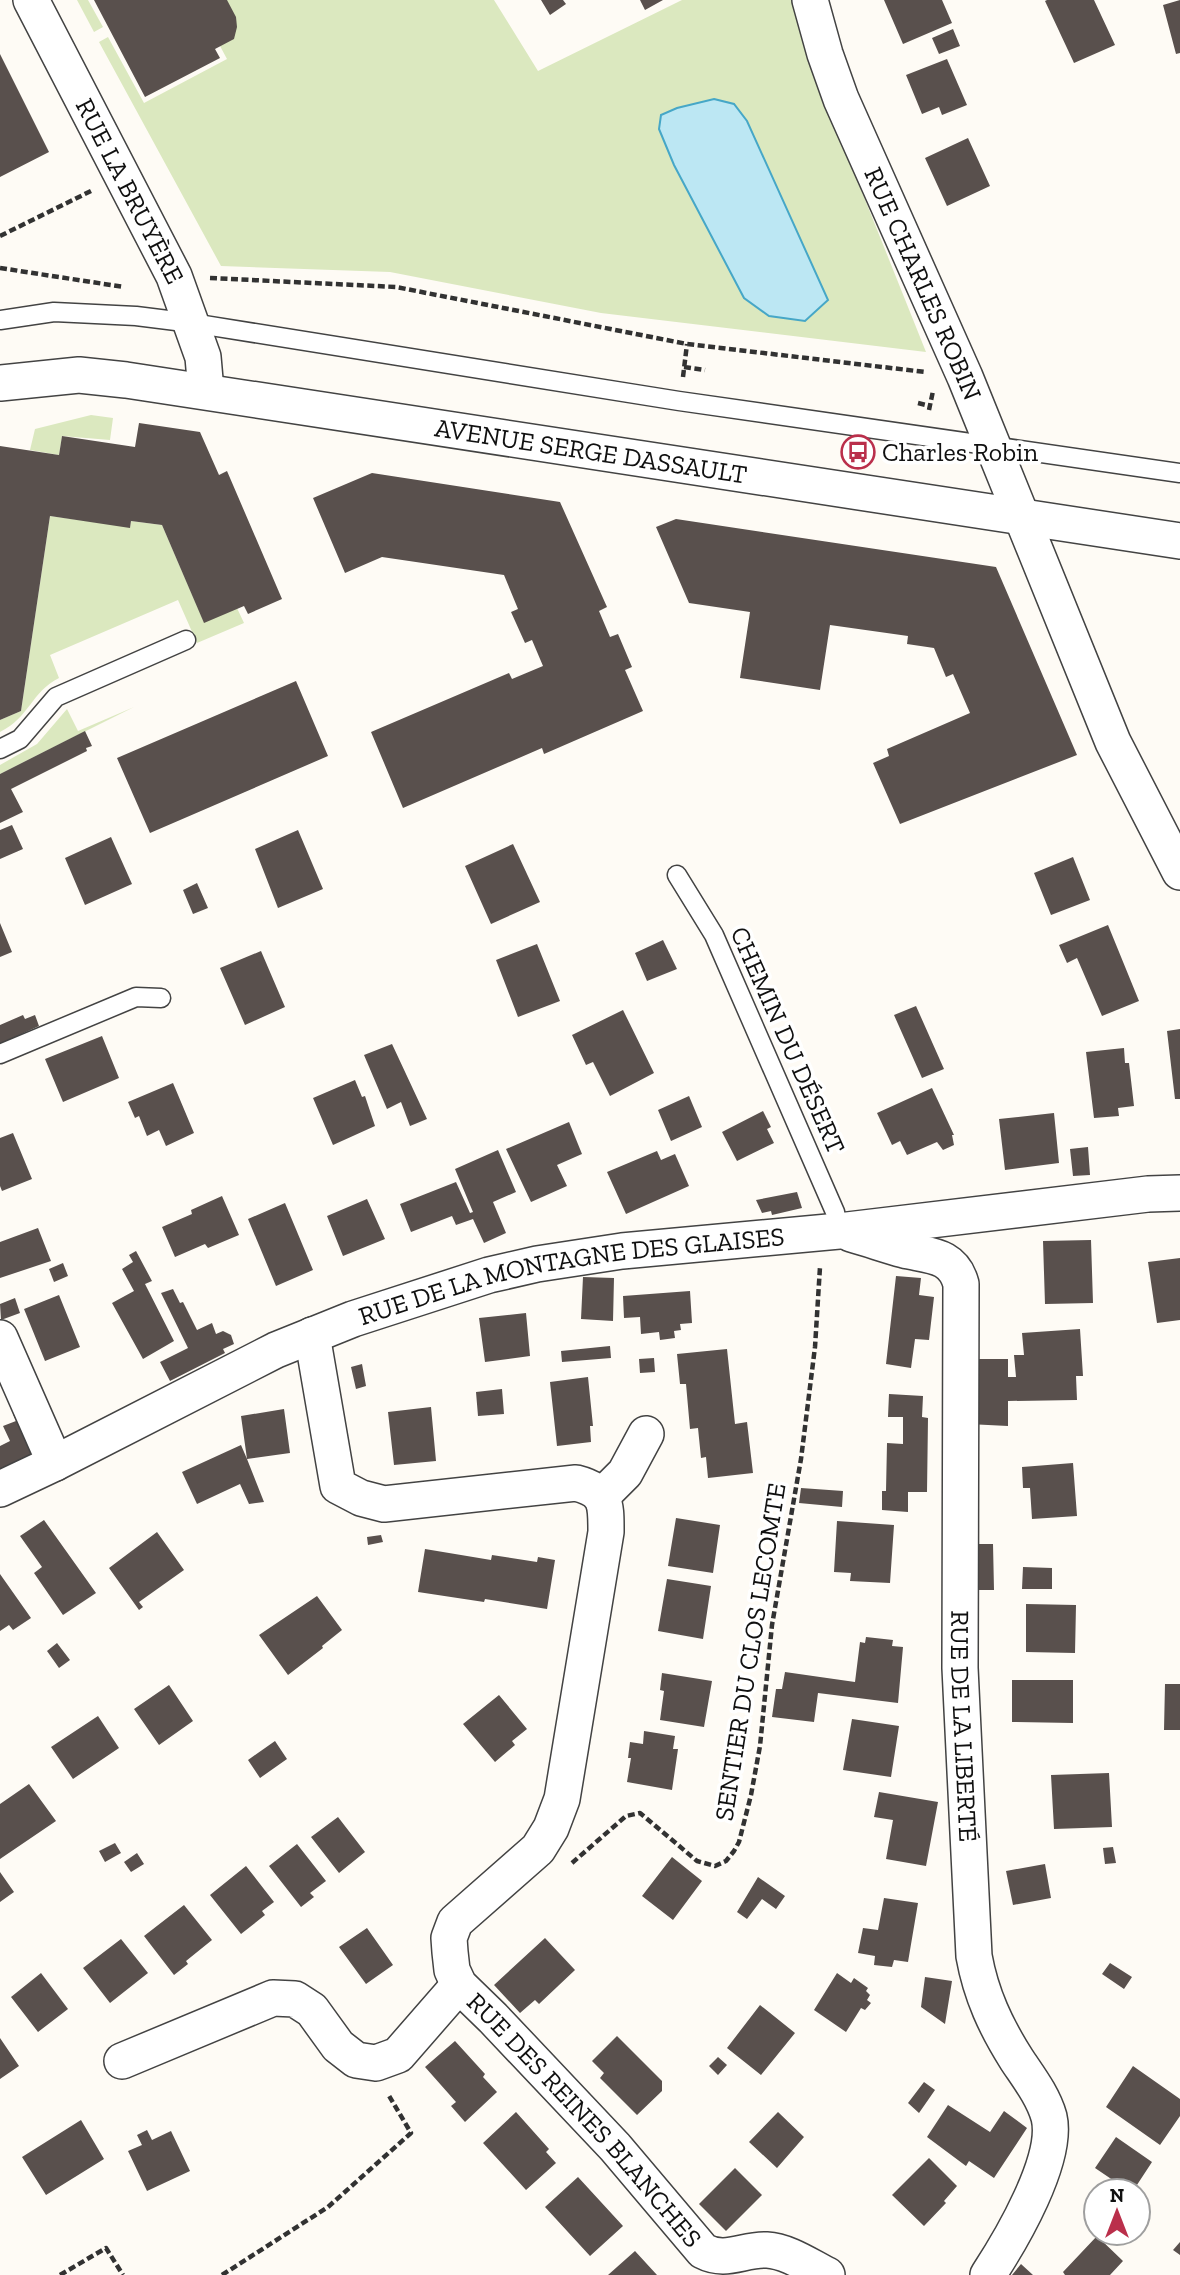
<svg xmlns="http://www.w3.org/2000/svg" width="1180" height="2275" font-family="'Zilla Slab',serif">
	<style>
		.green { fill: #dbe8bf }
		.water { fill: #bce7f3; stroke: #46a7c7; stroke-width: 2 }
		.building { fill: #59504d }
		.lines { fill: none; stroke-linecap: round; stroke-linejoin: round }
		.lane-casing { stroke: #434343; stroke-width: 21 }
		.street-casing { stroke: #434343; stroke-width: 38 }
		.path { stroke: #323232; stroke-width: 4.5; stroke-dasharray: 7 3.5; stroke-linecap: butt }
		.lane { stroke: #fff; stroke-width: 18 }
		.street { stroke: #fff; stroke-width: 35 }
		.labels { text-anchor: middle; stroke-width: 7; stroke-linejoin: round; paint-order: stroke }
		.street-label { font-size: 26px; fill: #101010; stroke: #fff }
		.poi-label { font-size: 26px; fill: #101010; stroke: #fff; text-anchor: start }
	</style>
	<rect width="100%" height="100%" fill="#fefbf5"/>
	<path class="green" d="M77 0H88L103 27 94 32Z
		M227 0H494L538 71 682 0H792L816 77 926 352 601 313 390 272 221 266 99 42 108 37 144 103 227 59 220 46Z
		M91 415 113 418 110 440 62 436 59 455 30 450 35 429Z
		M50 516 130 527 131 521 162 525 204 622 237 608 244 623 197 643 178 600 50 655 59 678C31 692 30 717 0 732V720L21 711Z
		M134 707 0 774V765L37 744 67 709 78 731Z"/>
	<path class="water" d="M714 99 734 104 747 121 828 300 805 321 769 316 744 298 674 165 659 129 661 115 677 108Z"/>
	<path class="building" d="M94 0H227L236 17 237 27 234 39 215 49 220 58 145 97Z
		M541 0H563L566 4 550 15Z
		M640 0H663L645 10Z
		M884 0H942L952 23 903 44Z
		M1047 0H1094L1115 45 1074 63 1045 1Z
		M1180 0V53L1176 54 1163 5Z
		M953 29 960 46 939 54 932 38Z
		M0 54 49 152 0 177Z
		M947 59 967 105 942 115 939 107 922 114 906 75Z
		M968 138 990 186 947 206 925 158Z
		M139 423 200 432 219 475 227 471 282 599 248 614 244 606 204 623 162 525 131 521 130 528 50 516 21 711 0 720V446L59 455 62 436 135 447Z
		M372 473 560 502 607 607 599 611 610 637 618 634 632 667 625 670 643 711 544 754 542 748 403 808 371 732 509 673 512 679 543 666 532 640 525 643 511 612 518 609 504 575 382 557 345 573 313 498Z
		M676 519 996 567 1077 755 900 824 873 763 889 756 887 749 970 713 953 674 946 677 934 648 907 644 908 636 830 625 820 690 740 678 750 612 689 603 656 527Z
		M296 681 328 756 150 833 117 758Z
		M85 731 92 746 86 748 87 751 11 789 23 812 0 823V774Z
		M12 825 23 849 0 859V830Z
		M298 830 323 889 278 908 255 849Z
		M111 837 132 884 85 905 65 858Z
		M513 844 540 902 491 924 465 866Z
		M1073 857 1090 900 1051 915 1034 873Z
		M197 883 208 908 193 914 183 890Z
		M0 923 12 952 0 957Z
		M1108 925 1139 1001 1102 1016 1077 958 1067 963 1059 945Z
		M663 940 677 969 647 981 635 953Z
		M537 944 560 1001 518 1017 496 960Z
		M261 951 285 1007 245 1025 220 968Z
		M916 1006 944 1069 922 1078 894 1015Z
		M623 1010 654 1073 610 1096 593 1062 586 1065 572 1035Z
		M23 1015 25 1019 35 1015 39 1026 0 1044V1025Z
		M1180 1029V1099H1175L1167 1031Z
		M102 1036 119 1078 63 1102 45 1059Z
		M392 1044 427 1119 410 1126 401 1102 387 1109 364 1055Z
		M1124 1048 1125 1063H1129L1134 1106 1118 1108 1119 1116 1094 1118 1086 1052Z
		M355 1080 362 1097 365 1096 375 1126 333 1145 313 1098Z
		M173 1083 194 1133 166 1146 159 1130 147 1136 139 1116 135 1118 128 1102Z
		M932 1088 954 1135H952L954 1145 943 1150 937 1142 907 1155 900 1141 892 1145 877 1113Z
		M689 1096 702 1127 671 1141 658 1110Z
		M763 1111 771 1127 767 1129 774 1143 737 1161 722 1132Z
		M1054 1113 1059 1163 1005 1170 999 1119Z
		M569 1122 582 1154 557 1165 567 1186 531 1202 506 1149Z
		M13 1133 32 1179 2 1191 0 1186V1138Z
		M1088 1147 1090 1175 1073 1176 1070 1149Z
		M498 1150 516 1192 493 1202 506 1233 484 1243 473 1219 456 1225 452 1216 411 1232 400 1204 456 1182 470 1213 473 1212 455 1169Z
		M657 1151 661 1160 675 1154 689 1186 626 1214 607 1172Z
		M797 1192 802 1208 772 1215 771 1211 762 1213 756 1200Z
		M222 1196 239 1235 208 1248 205 1244 175 1257 162 1227 192 1214 191 1210Z
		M367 1199 385 1239 343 1256 327 1216Z
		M285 1203 313 1270 276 1286 248 1219Z
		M38 1228 51 1261 0 1278V1242Z
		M1091 1240 1093 1303 1045 1304 1043 1241Z
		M136 1251 152 1281 145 1284 174 1341 143 1359 112 1303 134 1291 122 1269 133 1262 129 1255Z
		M1180 1258V1320L1157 1323 1148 1262Z
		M63 1263 68 1276 54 1282 49 1269Z
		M896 1276 921 1278 919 1295 934 1297 929 1340 915 1339 911 1368 886 1364Z
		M583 1277 614 1278 613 1321 581 1319Z
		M173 1289 180 1303 183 1302 197 1330 212 1323 216 1334 223 1331 231 1335 234 1344 223 1349 225 1353 170 1381 160 1362 188 1348 161 1293Z
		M690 1291 692 1323 680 1324 681 1330 674 1331 675 1338 660 1340 659 1332 641 1334 640 1317 624 1318 623 1296Z
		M59 1295 80 1347 45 1361 24 1309Z
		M15 1298 20 1313 1 1320 0 1304Z
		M526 1313 530 1356 485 1362 479 1318Z
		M1080 1329 1083 1376H1076L1077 1400 1008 1401V1426L968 1424 978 1359H1008V1377H1016L1014 1355H1024L1022 1333Z
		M610 1346 611 1358 562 1362 561 1351Z
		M727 1349 735 1424 747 1422 753 1473 708 1478 706 1457 701 1458 698 1428 690 1429 686 1384H680L677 1354Z
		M654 1358 655 1372 640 1373 639 1359Z
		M362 1364 366 1386 356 1389 351 1367Z
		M588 1377 593 1426H590L591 1442 557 1446 550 1382Z
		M502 1389 504 1414 478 1416 476 1392Z
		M889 1394 923 1396 922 1417 928 1418 927 1492H908V1512L882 1510V1491H886L887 1443 903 1444V1417H888Z
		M431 1407 436 1461 394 1465 388 1412Z
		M284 1409 290 1453 247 1459 264 1502 249 1504 240 1484 197 1504 182 1472 241 1445 247 1459 241 1416Z
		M21 1410 36 1446 33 1458 0 1474V1446L10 1441 3 1426 16 1421 13 1414Z
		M1073 1463 1077 1516 1032 1519 1030 1488H1023L1022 1467Z
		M801 1488 843 1491 842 1507 799 1503Z
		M676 1518 720 1525 713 1573 668 1566Z
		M44 1520 96 1593 63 1615 34 1573 42 1567 20 1536Z
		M837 1521 894 1525 890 1583 850 1581 851 1573 834 1572Z
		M157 1532 184 1570 139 1602 143 1607 139 1610 109 1568Z
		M381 1535 383 1542 368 1545 367 1537Z
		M968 1544H993L994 1590H969Z
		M425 1549 491 1560 492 1555 537 1562 538 1557 555 1560 547 1609 485 1599 484 1602 418 1592Z
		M1023 1567 1052 1568V1589H1022Z
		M0 1574 31 1618 13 1630 9 1625 0 1631Z
		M667 1579 711 1586 703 1639 658 1631Z
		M317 1596 342 1630 322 1646 323 1648 288 1675 259 1635Z
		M1026 1604 1076 1605 1075 1653 1026 1652Z
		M866 1637 893 1640 892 1646 903 1647 898 1703 818 1693 814 1722 772 1717 776 1689H782L785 1672 855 1682 860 1642 865 1643Z
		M57 1643 70 1660 59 1668 47 1651Z
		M662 1673 712 1681 704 1727 660 1720 664 1691 660 1690Z
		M1012 1680H1073V1723L1012 1722Z
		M1165 1684H1180V1730H1164Z
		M169 1685 193 1721 159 1745 134 1709Z
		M499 1695 527 1729 512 1741 515 1745 495 1762 463 1724Z
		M98 1716 119 1748 73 1779 51 1747Z
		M852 1719 899 1726 891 1777 843 1770Z
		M644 1731 675 1736 673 1749H678L672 1790 627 1782 631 1758H628L630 1742 643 1744Z
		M275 1741 287 1759 260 1778 248 1760Z
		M1109 1773 1112 1827 1054 1829 1051 1775Z
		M29 1784 56 1821 0 1859V1804Z
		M879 1792 938 1802 926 1866 886 1859 893 1820 874 1817Z
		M338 1817 365 1852 339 1873 311 1837Z
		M115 1843 121 1853 105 1862 99 1851Z
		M297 1844 326 1881 310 1893 314 1897 301 1907 269 1866Z
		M1113 1847 1116 1863 1105 1864 1103 1848Z
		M137 1853 144 1864 131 1872 124 1862Z
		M672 1857 702 1881 673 1920 642 1896Z
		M1045 1864 1051 1898 1013 1905 1006 1871Z
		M246 1866 274 1902 262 1911 265 1915 241 1934 210 1895Z
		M0 1872 14 1892 0 1902Z
		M758 1877 785 1896 776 1909 762 1899 747 1919 737 1912Z
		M884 1898 918 1903 908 1962 894 1960 892 1967 874 1965 875 1956 858 1953 863 1928 878 1930Z
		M184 1905 212 1940 186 1961 188 1964 174 1975 144 1936Z
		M367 1928 393 1965 366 1984 339 1947Z
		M545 1938 575 1970 539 2004 535 2000 520 2013 494 1985Z
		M121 1939 148 1973 110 2003 83 1968Z
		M1110 1963 1132 1977 1124 1989 1102 1974Z
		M41 1973 68 2009 38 2032 11 1997Z
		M837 1973 851 1983 854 1978 868 1988 866 1991 870 1995 867 2000 871 2003 865 2010 861 2008 846 2032 814 2010Z
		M925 1977 952 1981 945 2024 921 2007Z
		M760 2005 795 2033 761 2075 727 2048Z
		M617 2036 662 2081V2091L637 2115 600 2078 604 2073 592 2061Z
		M0 2038 19 2066 0 2079Z
		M455 2041 485 2074 483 2077 497 2092 465 2122 451 2106 456 2102 425 2067Z
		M718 2057 727 2065 718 2075 709 2066Z
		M1133 2066 1180 2099V2116L1160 2145 1106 2107Z
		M924 2082 935 2090 919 2113 908 2103Z
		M948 2105 990 2132 1004 2111 1027 2128 994 2178 969 2161 966 2166 927 2137Z
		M516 2112 549 2149 546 2152 556 2163 526 2190 483 2143Z
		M778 2112 804 2137 777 2168 749 2142Z
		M81 2120 104 2159 46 2195 22 2157Z
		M147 2130 152 2140 171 2131 190 2171 147 2191 128 2151 142 2145 137 2135Z
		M1116 2137 1152 2162 1133 2191H1129L1095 2168Z
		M929 2158 957 2186 944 2201 946 2203 924 2226 892 2195Z
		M735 2168 762 2195 726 2231 699 2204Z
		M578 2177 623 2226 590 2256 545 2207Z
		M1097 2236 1123 2261 1110 2275H1065L1063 2272Z
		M1180 2242V2255L1173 2250Z
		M635 2251 657 2275H608Z
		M1021 2264 1033 2275H1012Z"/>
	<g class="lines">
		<defs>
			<path id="lane" d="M0 320 54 312 136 316 192 323 679 401 1180 473
				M0 749 20 739 56 697 186 640
				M677 875 714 935 835 1212 839 1231
				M0 1054 136 997 161 998"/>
			<g id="street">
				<path id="s1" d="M31 0 174 276 203 357 206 391"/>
				<path id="s2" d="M810 0 825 54 841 99 965 377 1113 742 1180 872"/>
				<path id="s3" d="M0 383 79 375 126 380 1180 541"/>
				<path id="s4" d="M851 1234C869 1239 886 1245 904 1250 929 1256 953 1254 961 1284L960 1668 974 1956C981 1995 996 2027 1017 2060 1029 2078 1043 2096 1049 2117 1059 2159 1011 2240 988 2275"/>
				<path id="s5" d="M312 1335 338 1486 361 1498 384 1504 576 1483C607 1491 606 1504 606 1532L562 1799 551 1828 538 1849 455 1922 449 1938 450 1952 452 1970 459 1985 493 2018 615 2147 703 2251C726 2263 743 2249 767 2250 787 2251 809 2266 827 2275"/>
				<path d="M0 1338 55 1463"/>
				<path id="s6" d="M0 1489 55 1463 276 1350 353 1319 489 1275 537 1264 622 1251 839 1231 1148 1194 1180 1193"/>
				<path d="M602 1496 625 1473 646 1434"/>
				<path d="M122 2061 273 1998 295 1999 312 2010 338 2046 356 2060 376 2063 398 2055 459 1985"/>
			</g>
		</defs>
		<use href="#lane" class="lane-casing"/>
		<use href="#street" class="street-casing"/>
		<path class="path" d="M0 236 93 190
			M0 268 124 287
			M210 278 396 287 687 344 925 372
			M684 367 705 370
			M683 377 687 344
			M918 403 930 406
			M929 410 933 391
			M572 1863 626 1816 640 1813 697 1861 715 1866 726 1861 734 1851 739 1842 751 1795 760 1746 772 1625 801 1459 815 1347 820 1267
			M60 2275 106 2248 123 2275
			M222 2275 328 2207 411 2133 388 2094"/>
		<use href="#lane" class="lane"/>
		<use href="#street" class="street"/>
	</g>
	<defs>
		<symbol id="bus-ring" viewBox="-11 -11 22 22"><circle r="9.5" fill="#fff" stroke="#ba2f4b" stroke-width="1.5"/><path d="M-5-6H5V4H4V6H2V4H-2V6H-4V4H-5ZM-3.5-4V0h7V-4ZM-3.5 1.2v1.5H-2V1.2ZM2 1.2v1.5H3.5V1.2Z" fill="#ba2f4b"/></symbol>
	</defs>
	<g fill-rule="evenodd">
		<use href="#bus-ring" x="839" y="433" width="38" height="38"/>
	</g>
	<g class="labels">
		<g class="street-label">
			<text dy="9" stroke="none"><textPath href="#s1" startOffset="215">RUE LA BRUYÈRE</textPath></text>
			<text dy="9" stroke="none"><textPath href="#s2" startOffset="306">RUE CHARLES ROBIN</textPath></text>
			<text dy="9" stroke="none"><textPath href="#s3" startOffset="597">AVENUE SERGE DASSAULT</textPath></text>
			<text transform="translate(788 1040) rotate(66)" y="9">CHEMIN DU DÉSERT</text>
			<text dy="9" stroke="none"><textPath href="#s6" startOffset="616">RUE DE LA MONTAGNE DES GLAISES</textPath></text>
			<text transform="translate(750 1652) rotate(-81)" y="9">SENTIER DU CLOS LECOMTE</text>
			<text dy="9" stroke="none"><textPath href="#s4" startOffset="569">RUE DE LA LIBERTÉ</textPath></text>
			<text dy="9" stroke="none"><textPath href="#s5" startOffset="1148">RUE DES REINES BLANCHES</textPath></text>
		</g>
		<g class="poi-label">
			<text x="882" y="461">Charles Robin</text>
		</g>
	</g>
	<g transform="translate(1117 2212)"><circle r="33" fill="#ffffff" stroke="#9f9f9f" stroke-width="2"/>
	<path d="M0-5L12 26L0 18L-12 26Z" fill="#ba2f4b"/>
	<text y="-10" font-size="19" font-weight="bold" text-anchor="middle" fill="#101010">N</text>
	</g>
</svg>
